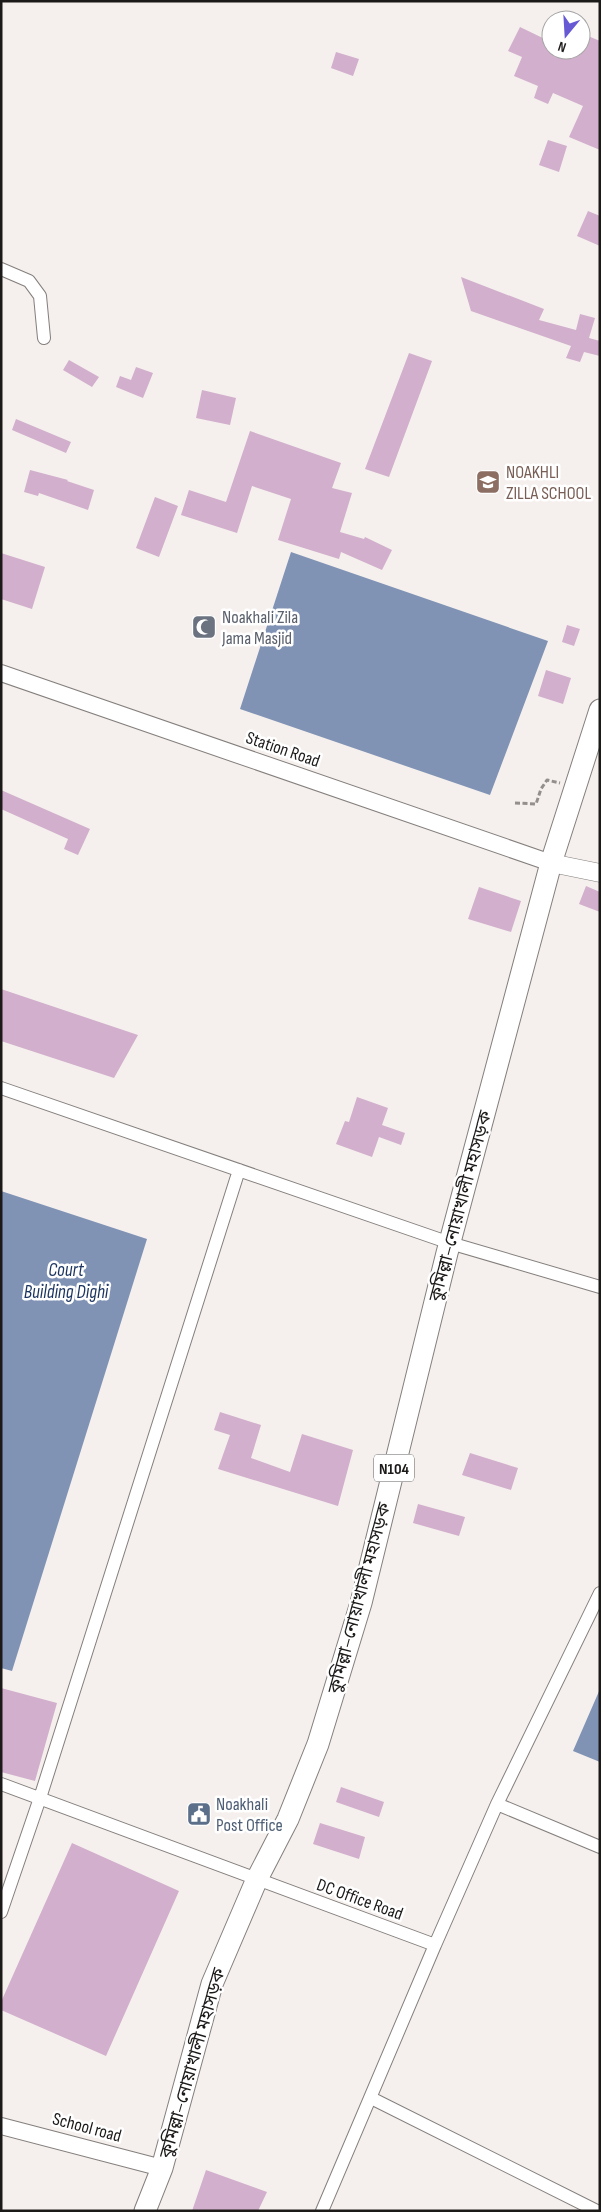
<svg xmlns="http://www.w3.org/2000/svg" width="601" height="2212" font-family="'Sofia Sans Condensed','Noto Sans Bengali',sans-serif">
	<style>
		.water { fill: #8093b5 }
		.building { fill: #d2afcc }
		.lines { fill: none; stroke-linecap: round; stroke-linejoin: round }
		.minor-casing { stroke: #847f7d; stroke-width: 14 }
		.tertiary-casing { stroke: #847f7d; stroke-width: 18 }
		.secondary-casing { stroke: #847f7d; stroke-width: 19 }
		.trunk-casing { stroke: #847f7d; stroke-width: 23 }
		.path { stroke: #938f8d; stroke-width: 3; stroke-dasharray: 5 2.5; stroke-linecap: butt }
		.minor { stroke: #fff; stroke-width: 12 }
		.tertiary { stroke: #fff; stroke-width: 16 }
		.secondary { stroke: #fff; stroke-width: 18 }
		.trunk { stroke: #fff; stroke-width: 21 }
		.labels { text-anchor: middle; stroke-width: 5; stroke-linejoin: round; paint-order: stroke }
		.shield { fill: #fff; stroke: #605f5e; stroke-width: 1 }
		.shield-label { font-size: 16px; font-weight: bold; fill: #1c1a19 }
		.education-label { font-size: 18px; fill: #785e54; stroke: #fff; text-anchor: start }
		.worship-label { font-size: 18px; fill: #5b616d; stroke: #fff; text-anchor: start }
		.street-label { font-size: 18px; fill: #1c1a19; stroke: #fff }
		.service-label { font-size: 18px; fill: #4e5e75; stroke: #fff; text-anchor: start }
		.water-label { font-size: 19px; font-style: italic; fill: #1a335f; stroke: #fff }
	</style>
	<rect width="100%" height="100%" fill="#f5f0ed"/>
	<path class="water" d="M291 552 548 641 490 795 240 709Z
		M1 1191 147 1239 12 1671 1 1668Z
		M600 1689V1762L573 1751Z"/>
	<path class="building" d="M520 27 551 42V50H581V33L600 41V150L569 137 583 106 553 93 548 104 534 98 538 86 514 76 522 57 508 51Z
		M336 52 359 59 353 76 331 68Z
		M548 140 567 146 559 172 539 165Z
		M588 211 600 216V246L577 236Z
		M461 277 544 309 539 320 576 330 580 314 595 318 589 338 600 341V356L584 352 580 362 566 358 571 346 471 311Z
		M409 353 432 361 389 477 365 469Z
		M69 360 99 377 92 387 63 370Z
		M136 367 153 373 143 398 116 387 120 376 131 380Z
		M202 390 236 398 230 425 196 418Z
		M16 419 71 442 66 453 12 430Z
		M250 431 341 463 332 488 352 493 340 532 364 539 365 537 392 550 382 570 341 552 339 559 278 540 291 499 252 486 237 533 181 515 189 490 226 502Z
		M30 470 68 480 67 481 94 490 88 510 39 493 38 496 24 492Z
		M155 497 178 506 159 557 136 548Z
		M1 553 45 567 32 609 1 599Z
		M567 625 580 629 574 646 562 642Z
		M546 670 571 678 563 704 538 696Z
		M1 790 90 829 78 855 64 849 68 839 1 809Z
		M586 886 600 892V912L579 904Z
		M479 887 521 901 511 932 468 919Z
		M1 989 138 1035 114 1078 1 1041Z
		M357 1097 388 1108 382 1125 405 1133 401 1145 379 1137 372 1157 336 1144 345 1121 349 1122Z
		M220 1412 261 1425 251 1458 290 1472 302 1434 353 1450 338 1506 218 1469 230 1435 214 1430Z
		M470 1453 518 1468 511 1490 462 1475Z
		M418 1504 465 1517 459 1536 413 1523Z
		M1 1688 57 1703 35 1781 1 1772Z
		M341 1787 384 1802 379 1817 336 1802Z
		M320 1823 365 1837 359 1859 313 1844Z
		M72 1843 179 1891 106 2056 1 2010V2002Z
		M206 2170 267 2192 258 2211H192Z"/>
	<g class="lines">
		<defs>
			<path id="minor" d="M1 269 29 281 40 296 44 338
				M1 1088 450 1243 600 1287
				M1 1784 435 1945 322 2211
				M497 1804 600 1847
				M1 1912 40 1798 239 1170
				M435 1945 497 1804 600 1593
				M371 2098 597 2211"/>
			<path id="tertiary" d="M1 673 551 863
				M1 2126 162 2168"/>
			<path id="secondary" d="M551 863 600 873"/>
			<path id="trunk" d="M145 2211 162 2168 212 1984 257 1879 288 1819 318 1744 361 1603 447 1253 551 863 600 710"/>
		</defs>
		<use href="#minor" class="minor-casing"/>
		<use href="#tertiary" class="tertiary-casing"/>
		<use href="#secondary" class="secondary-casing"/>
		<use href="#trunk" class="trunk-casing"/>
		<path class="path" d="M515 803 536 804 541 789 547 780 560 783"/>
		<use href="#minor" class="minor"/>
		<use href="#tertiary" class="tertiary"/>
		<use href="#secondary" class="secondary"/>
		<use href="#trunk" class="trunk"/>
	</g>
	<defs>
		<symbol id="school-square" viewBox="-11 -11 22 22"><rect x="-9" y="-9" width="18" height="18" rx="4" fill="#8d6e63" stroke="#fff"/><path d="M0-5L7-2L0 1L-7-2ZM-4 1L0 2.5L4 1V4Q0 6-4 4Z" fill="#fff"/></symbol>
		<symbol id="mosque-square" viewBox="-11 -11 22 22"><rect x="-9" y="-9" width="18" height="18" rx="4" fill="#6b7280" stroke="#fff"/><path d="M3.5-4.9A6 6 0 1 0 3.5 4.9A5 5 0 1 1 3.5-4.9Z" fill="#fff"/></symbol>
		<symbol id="civic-square" viewBox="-11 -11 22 22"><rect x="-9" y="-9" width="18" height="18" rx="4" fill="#5c6f8a" stroke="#fff"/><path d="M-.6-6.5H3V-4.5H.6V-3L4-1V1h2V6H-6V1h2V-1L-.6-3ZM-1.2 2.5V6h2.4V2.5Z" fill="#fff"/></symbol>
	</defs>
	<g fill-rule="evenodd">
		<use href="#school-square" x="474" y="468" width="28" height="28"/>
		<use href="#mosque-square" x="190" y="613" width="28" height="28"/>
		<use href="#civic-square" x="185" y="1800" width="28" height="28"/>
	</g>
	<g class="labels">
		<rect class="shield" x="374" y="1454.5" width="40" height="27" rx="4"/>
		<g class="shield-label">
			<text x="394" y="1474">N104</text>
		</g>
		<g class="education-label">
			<text x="506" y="478">NOAKHLI<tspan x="506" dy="21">ZILLA SCHOOL</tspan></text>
		</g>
		<g class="worship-label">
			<text x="222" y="623">Noakhali Zila<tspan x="222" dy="21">Jama Masjid</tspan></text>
		</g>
		<g class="street-label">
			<text transform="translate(283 749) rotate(19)" y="6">Station Road</text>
			<text transform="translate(460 1206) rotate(-75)" y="6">কুমিল্লা–নোয়াখালী মহাসড়ক</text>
			<text transform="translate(359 1598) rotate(-75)" y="6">কুমিল্লা–নোয়াখালী মহাসড়ক</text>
			<text transform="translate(360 1899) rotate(20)" y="6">DC Office Road</text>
			<text transform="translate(192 2063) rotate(-74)" y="6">কুমিল্লা–নোয়াখালী মহাসড়ক</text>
			<text transform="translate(87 2127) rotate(15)" y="6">School road</text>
		</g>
		<g class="service-label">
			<text x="216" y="1810">Noakhali<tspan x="216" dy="21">Post Office</tspan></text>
		</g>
		<g class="water-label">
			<text x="66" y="1276">Court<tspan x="66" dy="22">Building Dighi</tspan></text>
		</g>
	</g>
	<rect width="601" height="2212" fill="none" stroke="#1c1a19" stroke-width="5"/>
	<g transform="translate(566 35) rotate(198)"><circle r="24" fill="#ffffff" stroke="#a4a3a3"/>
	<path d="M0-4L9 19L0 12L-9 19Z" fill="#6759d3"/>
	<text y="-8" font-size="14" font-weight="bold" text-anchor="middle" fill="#1c1a19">N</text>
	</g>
</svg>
